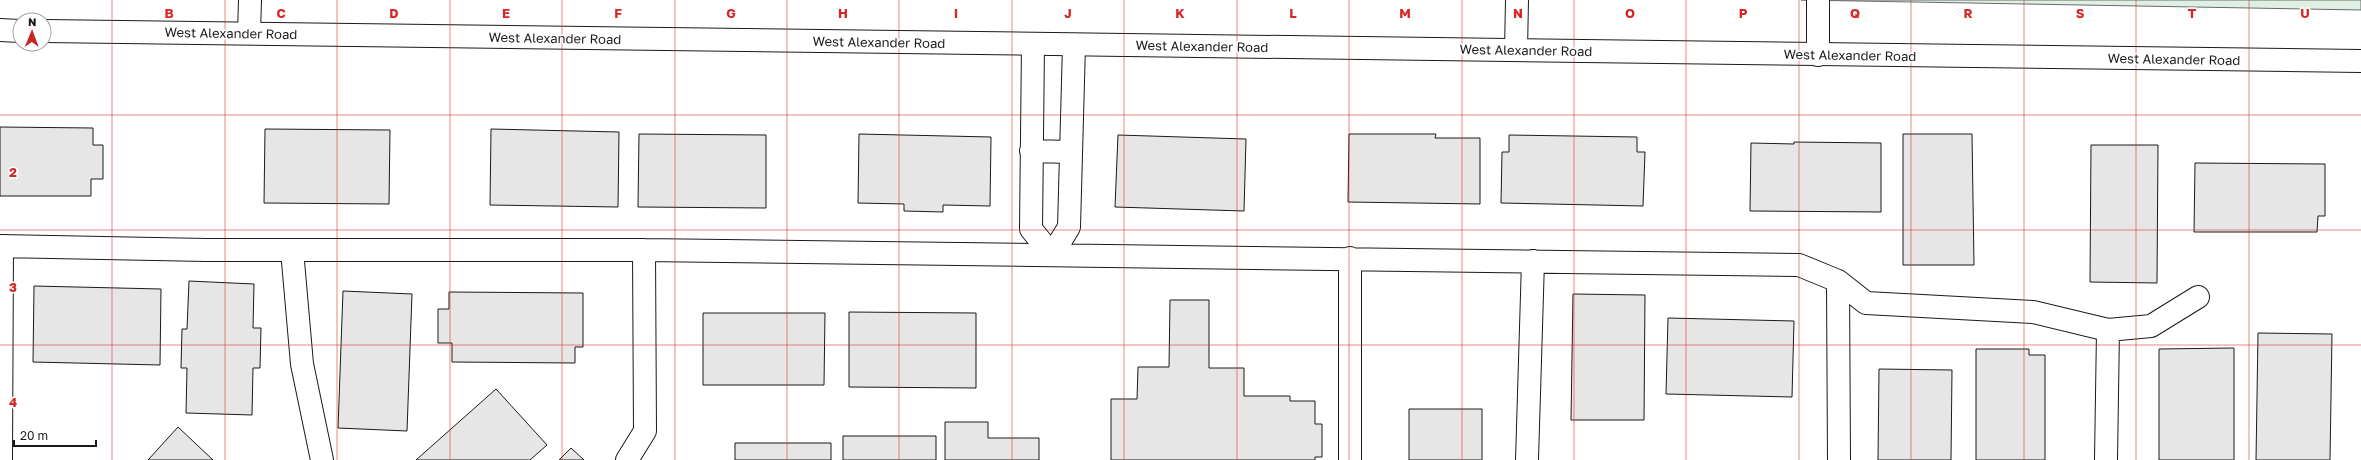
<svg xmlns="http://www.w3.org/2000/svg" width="2361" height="460" font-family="'Golos Text',sans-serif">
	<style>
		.green { fill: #e0efe3; stroke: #6a6a6a }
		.building { fill: #e6e6e6; stroke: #1a1a1a }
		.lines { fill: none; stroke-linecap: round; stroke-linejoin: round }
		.minor-casing { stroke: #1a1a1a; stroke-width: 24 }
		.major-casing { stroke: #1a1a1a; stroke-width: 24 }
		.minor { stroke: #fff; stroke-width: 22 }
		.major { stroke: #fff; stroke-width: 22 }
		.grid { fill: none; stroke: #d62828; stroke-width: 1; stroke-opacity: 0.55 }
		.labels { text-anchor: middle; stroke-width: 3; stroke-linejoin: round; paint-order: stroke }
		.street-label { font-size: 13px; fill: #1a1a1a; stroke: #fff }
		.grid-label { font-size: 13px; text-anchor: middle; font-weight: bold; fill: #d62828; stroke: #fff; stroke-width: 3; stroke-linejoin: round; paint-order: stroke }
	</style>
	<rect width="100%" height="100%" fill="#fff"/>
	<path class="green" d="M1801 0H2361V10Z"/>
	<path class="building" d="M0 127 93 128V145H103V179H91V196H0Z
		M265 129 390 130 389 204 264 203Z
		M491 129 619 132 618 207 490 205Z
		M639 134 766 135V208L638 207Z
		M859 134 991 137 990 206 943 205V212L904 211V204L858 203Z
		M1349 134H1436L1435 138H1480V204L1348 202Z
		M1903 134H1972L1974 265H1903Z
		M1118 135 1246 139 1244 211 1115 207Z
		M1509 135 1637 137V152H1645L1643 206 1501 203 1502 152H1509Z
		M1794 142 1881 143V212L1750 211 1751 143 1794 144Z
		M2091 145H2158L2157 283 2090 282Z
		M2195 163 2325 164V216H2318L2317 232H2194Z
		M189 281 254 284 253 328H261L260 368H253L252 415 186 413 187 368H181L182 329H187Z
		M34 286 161 289 160 365 33 362Z
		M343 291 412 294 407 431 338 428Z
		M449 292 583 293V347H575V363L452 362V343H438V309H449Z
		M1573 294 1645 295 1644 420H1571Z
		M1170 300H1209V368H1244V396H1290V401H1315V424H1322V457H1315V460H1111V399H1137L1138 367H1169Z
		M849 312 976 313V388L849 387Z
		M703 313H825L824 385H703Z
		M1668 318 1794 321 1792 397 1666 394Z
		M2258 333 2332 334 2330 460H2256Z
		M2234 348V460H2159V349Z
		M1976 349H2029V355H2045V460H1976Z
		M1879 369 1952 370 1951 460H1878Z
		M496 389 547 445 530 460H416Z
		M1409 409H1482V460H1409Z
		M945 422H988V438H1039V460H945Z
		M178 427 213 460H148Z
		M843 436H936V460H843Z
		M735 443H831V460H735Z
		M571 448 584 460H559Z"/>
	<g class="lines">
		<defs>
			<path id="minor" d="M249 33 250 0
				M1033 44 1031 229 1052 255 1069 227 1074 45
				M1516 50 1517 0
				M1818 55V0
				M1031 151 1071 152
				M0 246 206 250H644L1799 265 1838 281 1866 303 2033 312 2108 330 2151 326 2198 297
				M292 250 302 364 322 460
				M1350 258V460
				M1838 281 1839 460
				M1 460 2 246
				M627 460 645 431 644 250
				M1527 460 1533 261
				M2106 460 2108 330"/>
			<path id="major" d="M0 30 20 31
				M44 31 2361 61"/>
		</defs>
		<use href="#minor" class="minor-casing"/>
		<use href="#major" class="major-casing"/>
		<use href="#minor" class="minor"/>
		<use href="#major" class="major"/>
	</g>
	<path class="grid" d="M112 0V460M225 0V460M337 0V460M450 0V460M562 0V460M675 0V460M787 0V460M899 0V460M1012 0V460M1124 0V460M1237 0V460M1349 0V460M1462 0V460M1574 0V460M1686 0V460M1799 0V460M1911 0V460M2024 0V460M2136 0V460M2249 0V460M0 115H2361M0 230H2361M0 345H2361"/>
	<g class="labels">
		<g class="street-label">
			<text transform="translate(231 33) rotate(1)" y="5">West Alexander Road</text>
			<text transform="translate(555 38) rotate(1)" y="5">West Alexander Road</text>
			<text transform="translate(879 42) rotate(1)" y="5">West Alexander Road</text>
			<text transform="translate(1202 46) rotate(1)" y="5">West Alexander Road</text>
			<text transform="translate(1526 50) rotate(1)" y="5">West Alexander Road</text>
			<text transform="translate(1850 55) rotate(1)" y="5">West Alexander Road</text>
			<text transform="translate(2174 59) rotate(1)" y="5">West Alexander Road</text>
		</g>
	</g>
	<g class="grid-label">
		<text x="169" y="18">B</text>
		<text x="281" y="18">C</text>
		<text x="394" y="18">D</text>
		<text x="506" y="18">E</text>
		<text x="618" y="18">F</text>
		<text x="731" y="18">G</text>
		<text x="843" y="18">H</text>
		<text x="956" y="18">I</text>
		<text x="1068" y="18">J</text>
		<text x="1180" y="18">K</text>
		<text x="1293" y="18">L</text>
		<text x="1405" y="18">M</text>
		<text x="1518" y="18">N</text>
		<text x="1630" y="18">O</text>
		<text x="1743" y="18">P</text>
		<text x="1855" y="18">Q</text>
		<text x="1968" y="18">R</text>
		<text x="2080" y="18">S</text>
		<text x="2192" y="18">T</text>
		<text x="2305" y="18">U</text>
		<text x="13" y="177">2</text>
		<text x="13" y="292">3</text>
		<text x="13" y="407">4</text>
	</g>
	<g transform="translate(32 32) rotate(1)"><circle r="19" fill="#ffffff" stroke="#a3a3a3"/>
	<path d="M0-3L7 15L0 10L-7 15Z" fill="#c62828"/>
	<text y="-6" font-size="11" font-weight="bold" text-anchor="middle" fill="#1a1a1a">N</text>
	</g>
	<path d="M14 440v6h82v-6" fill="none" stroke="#1a1a1a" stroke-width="2"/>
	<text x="20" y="440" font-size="12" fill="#1a1a1a" stroke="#ffffff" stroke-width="3" paint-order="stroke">20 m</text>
</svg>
